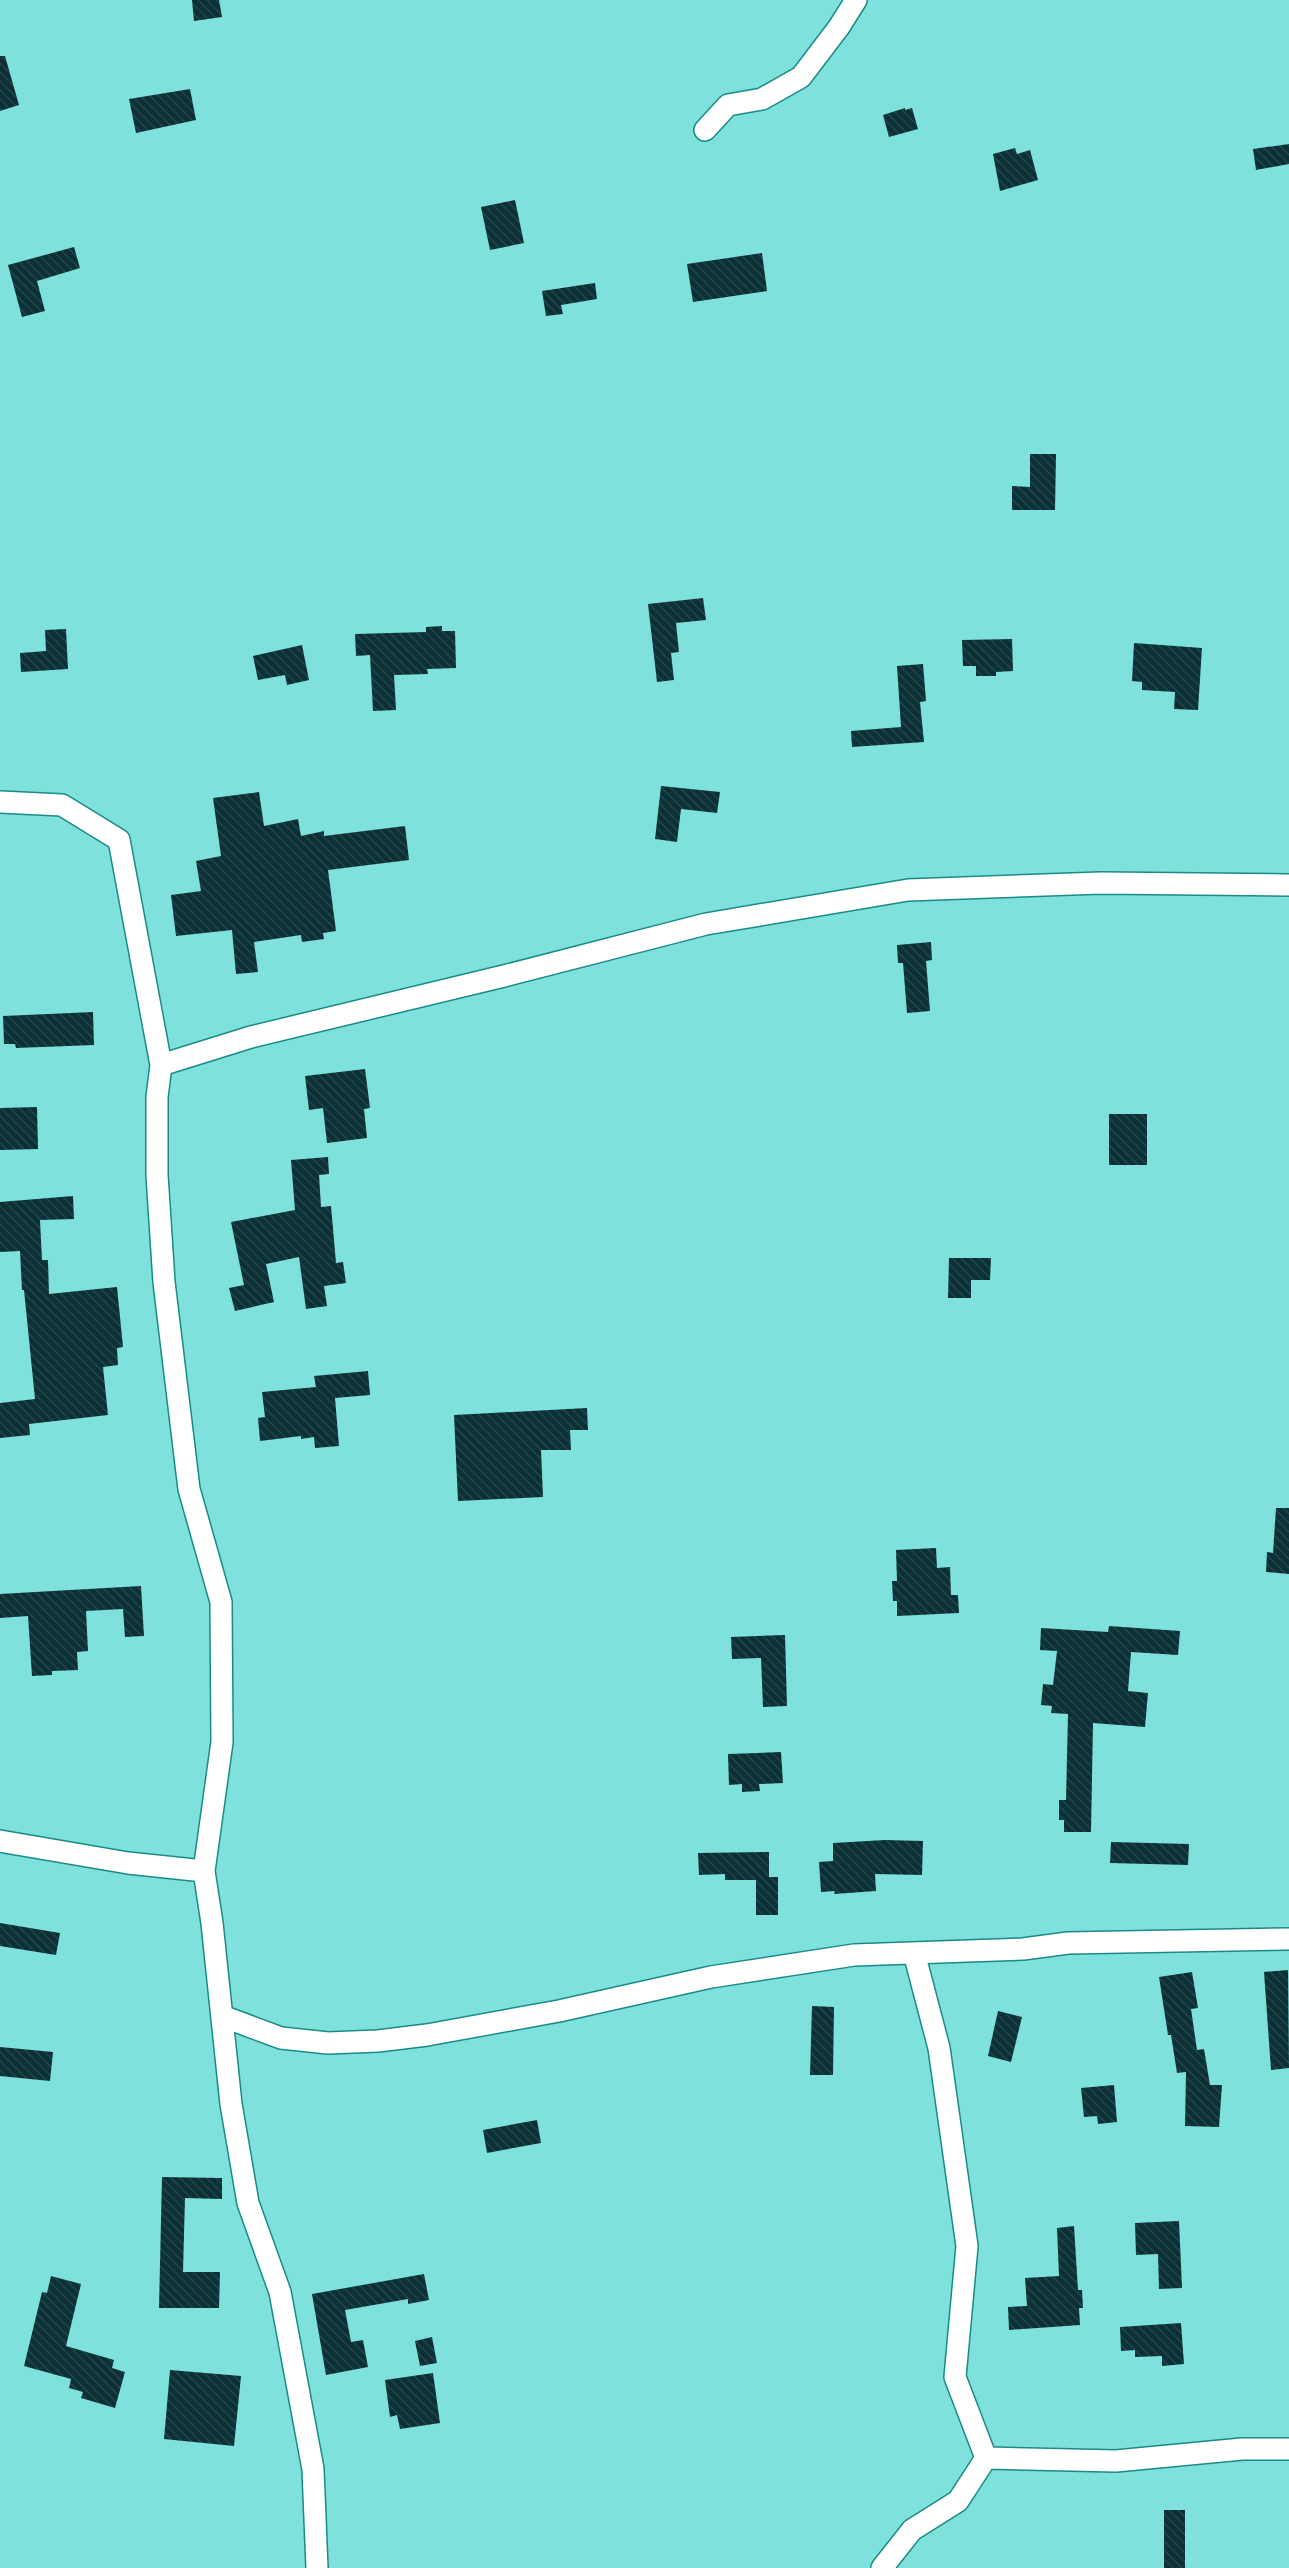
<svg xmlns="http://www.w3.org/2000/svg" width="1289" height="2568" font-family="'Golos Text',sans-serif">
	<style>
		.building { fill: url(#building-back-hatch) }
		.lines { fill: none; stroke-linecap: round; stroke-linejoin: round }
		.street-casing { stroke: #1a8b86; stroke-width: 24 }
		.street { stroke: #fff; stroke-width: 21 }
	</style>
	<defs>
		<pattern id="building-back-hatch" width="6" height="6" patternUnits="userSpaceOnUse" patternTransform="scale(1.5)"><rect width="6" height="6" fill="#0b3137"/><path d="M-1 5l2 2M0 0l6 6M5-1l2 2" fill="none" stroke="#24464b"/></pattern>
	</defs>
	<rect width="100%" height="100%" fill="#7ee1db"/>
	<path class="building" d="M192 0H219L222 17 194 21Z
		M0 56H5L19 105 0 111Z
		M190 89 196 120 136 133 129 99Z
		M905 108V110L912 108 918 129 889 137 883 115Z
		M1289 144V164L1256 170 1253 149Z
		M1015 148 1017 154 1030 150 1038 180 1000 191 993 154Z
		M515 200 524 243 490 250 481 207Z
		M74 247 80 268 37 281 45 311 22 317 8 265Z
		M762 253 767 291 693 302 687 264Z
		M595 283 597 299 561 305 563 314 546 316 542 291Z
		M1030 454H1056L1055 510H1012V486L1030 487Z
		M703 598 706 620 676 623 679 652 671 653 674 680 657 682 648 604Z
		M442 626V631H455L456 668 427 669 428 674 394 675 396 710 373 711 370 655 356 656 355 634 426 632V627Z
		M66 629 68 669 21 672 20 653 46 651 45 630Z
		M1012 639 1013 671 996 672V676H976V666H963L962 640Z
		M1134 643 1202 648 1198 710 1174 709 1175 692 1142 690V682L1132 681Z
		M302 645 309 680 287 685 285 675 258 680 253 656Z
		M923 664 926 701 920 702 924 742 852 747 851 731 901 727 897 666Z
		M661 786 720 792 717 813 681 809 677 842 655 839Z
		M259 792 264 826 298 819 301 836 324 831V836L405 826 409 860 328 870 336 931 323 933 324 939 302 942 301 935 254 942 258 972 236 974 232 930 176 936 171 895 201 891 196 861 221 856 213 798Z
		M931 942 932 960 926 961 930 1011 907 1013 903 963H898L897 945Z
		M93 1012 94 1045 16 1048 15 1044H4L3 1016Z
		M365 1069 370 1108 364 1109 367 1138 327 1143 323 1108 309 1110 305 1076Z
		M37 1107 38 1149 0 1150V1108Z
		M1109 1114H1147V1165H1109Z
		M328 1157 329 1174 319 1175 321 1207 331 1206 336 1263 343 1262 346 1283 324 1286 327 1306 306 1309 299 1257 266 1264 274 1302 235 1311 229 1288 244 1285 231 1222 295 1210 291 1160Z
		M73 1196 74 1219 40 1220 42 1260H48L49 1294 117 1287 123 1347 117 1348 118 1365 103 1367 108 1415 29 1424 30 1435 0 1438V1403L35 1399 24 1290H22L20 1251 0 1252V1202Z
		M949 1258H991L990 1280H971V1298H948Z
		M368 1371 370 1395 335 1398 339 1446 315 1448 314 1437 301 1439V1436L260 1441 258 1418 265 1417 262 1392 316 1387 314 1376Z
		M587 1408 588 1430H570L571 1450H541L543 1497 458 1501 454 1415Z
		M1276 1508H1289V1574L1266 1572 1267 1552 1273 1553Z
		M936 1548 937 1568 950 1567 951 1595H958L959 1613 897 1616V1601H893L892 1581H897L896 1550Z
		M141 1586 144 1636 125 1637 123 1609 86 1611 88 1651 77 1652 78 1670 52 1671V1675L32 1676 28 1616 0 1618V1594Z
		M1109 1626 1180 1631 1178 1655 1131 1652 1128 1691 1148 1693 1145 1727 1093 1723 1091 1832H1064V1820H1059V1800H1066L1068 1714 1051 1713 1052 1706 1041 1705 1043 1684 1053 1685 1057 1651 1040 1650 1041 1628 1108 1632Z
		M785 1635 787 1706 763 1707 761 1658 732 1659 731 1637Z
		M781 1752 783 1783 759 1784 760 1791 742 1792V1784L729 1785 728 1754Z
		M885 1840 923 1841 922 1875 875 1874 876 1891 834 1894 835 1891 821 1892 819 1862 833 1861V1843Z
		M1111 1842 1189 1844 1188 1865 1110 1863Z
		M769 1852V1877H778V1915H756V1880H725V1874L699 1875 698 1853Z
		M0 1923 60 1933 56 1955 0 1946Z
		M1288 1970 1289 2068 1271 2070 1264 1972Z
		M1192 1972 1198 2008 1191 2009 1197 2050 1204 2049 1210 2085H1222L1219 2127 1185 2126 1186 2072 1177 2073 1171 2035H1168L1159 1977Z
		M812 2006 834 2007 833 2075H810Z
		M998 2011 1022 2017 1011 2062 988 2056Z
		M0 2047 53 2052 50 2081 0 2076Z
		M1114 2085 1117 2122 1098 2124 1097 2116 1084 2117 1081 2088Z
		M537 2120 541 2143 487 2153 483 2130Z
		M162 2177 222 2178V2199L185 2198 183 2272H220L219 2308H159Z
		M1179 2221 1182 2288 1159 2289 1158 2254 1136 2255 1135 2223Z
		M1074 2226 1078 2290H1082L1083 2308H1079L1080 2325 1009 2330 1008 2307 1027 2306 1025 2278 1059 2276 1057 2228Z
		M424 2274 429 2300 408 2304V2299L345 2310 351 2342 363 2340 368 2367 326 2375 312 2294Z
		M51 2276 81 2284 66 2346 114 2360 112 2368 125 2372 115 2408 81 2398 83 2392 69 2388 71 2379 24 2366 42 2292 47 2293Z
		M1181 2323 1184 2364 1162 2366V2356L1135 2357V2350L1121 2351 1120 2327Z
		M432 2337 437 2363 420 2366 415 2341Z
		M170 2370 241 2376 234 2446 164 2439Z
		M433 2373 440 2423 400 2429 397 2415 390 2417 385 2380Z
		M1164 2510H1185V2568H1164Z"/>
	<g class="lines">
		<defs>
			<path id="street" d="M705 130 728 105 762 99 801 77 839 27 856 0
				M0 802 62 805 119 840 161 1065 157 1097V1175L164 1282 189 1489 221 1602 222 1742 204 1871 212 1923 231 2104 248 2203 280 2292 313 2469 317 2568
				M161 1065 251 1037 504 976 706 924 908 890 1101 883 1289 885
				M0 1841 128 1863 204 1871
				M914 1953 939 2048 967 2246 955 2377 986 2458
				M222 2016 281 2038 328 2043 378 2041 427 2035 559 2011 711 1977 854 1955 1023 1949 1068 1943 1289 1939
				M882 2568 912 2530 958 2501 986 2458 1116 2461 1242 2449H1289"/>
		</defs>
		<use href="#street" class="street-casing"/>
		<use href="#street" class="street"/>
	</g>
</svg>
